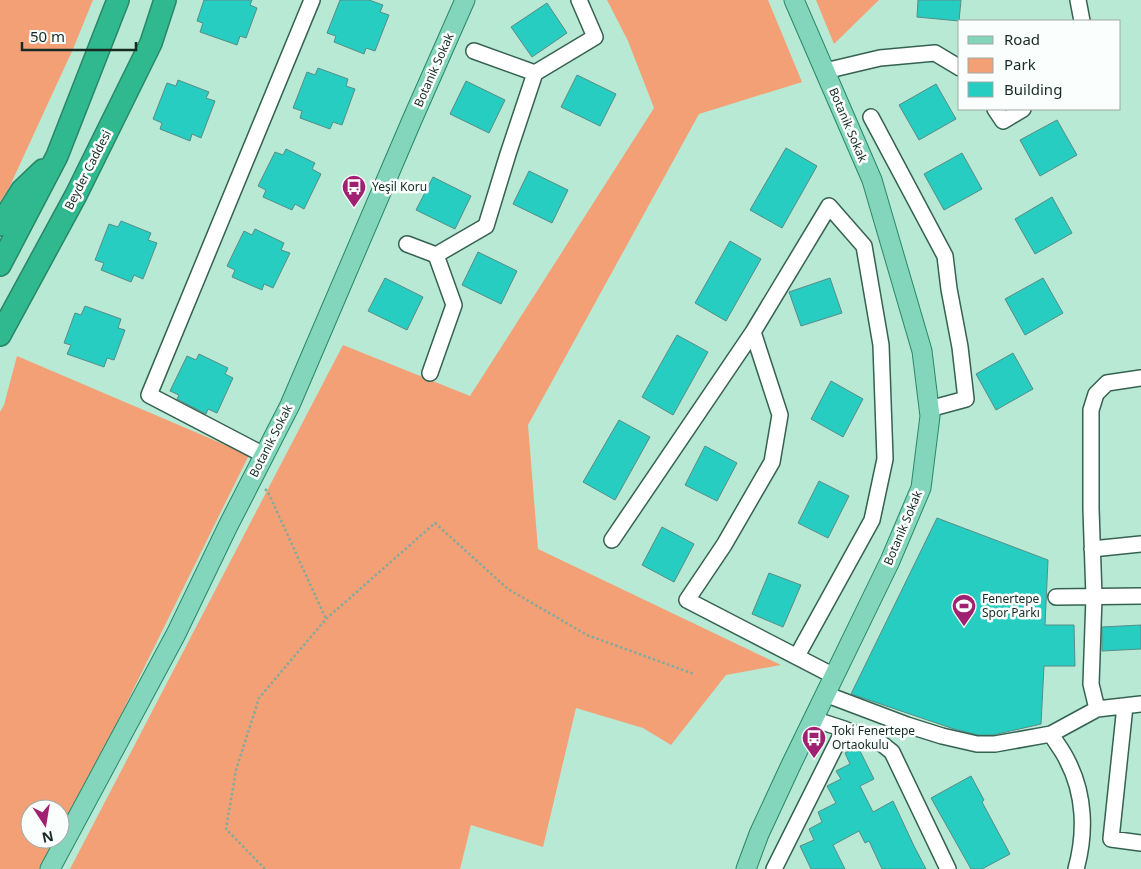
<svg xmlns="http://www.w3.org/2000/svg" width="1141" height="869" font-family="'Noto Sans',sans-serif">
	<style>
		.green { fill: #f3a077 }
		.building { fill: #26cdc0; stroke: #578d87 }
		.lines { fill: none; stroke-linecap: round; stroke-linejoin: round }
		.minor-casing { stroke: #366251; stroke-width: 18 }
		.major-casing { stroke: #288769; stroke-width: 21 }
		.highway-casing { stroke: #288769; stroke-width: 24 }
		.path { stroke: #83aa9a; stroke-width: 2.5; stroke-dasharray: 2.5 2.5; stroke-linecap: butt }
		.minor { stroke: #fff; stroke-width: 15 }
		.major { stroke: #83d5bb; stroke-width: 19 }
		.highway { stroke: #30b98e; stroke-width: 21 }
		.labels { text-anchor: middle; stroke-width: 5; stroke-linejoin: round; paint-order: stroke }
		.street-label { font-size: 12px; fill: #182b23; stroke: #fafefc }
		.poi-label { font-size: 12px; fill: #182b23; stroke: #fafefc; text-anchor: start }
	</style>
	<rect width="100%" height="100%" fill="#b8e9d4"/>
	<path class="green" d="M0 0H93L73 49 9 188 0 202Z
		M607 0H768L802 82 699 114 528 425 538 549 781 665 726 675 671 745 643 728 576 708 543 847 471 825 460 869H70L343 345 470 396 654 108 628 41Z
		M816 0H879L834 44Z
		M17 356 249 455 60 838V809H30V839H59L45 869H0V412L4 405Z"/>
	<path class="building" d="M204 0H252L250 5 257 8 246 38 240 36 237 45 200 32 203 23 197 21Z
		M340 0H369L383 5 380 12 389 15 375 51 366 48 364 54 334 42 336 36 327 33Z
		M918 0H961L959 21 917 17Z
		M547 3 567 33 532 57 511 27Z
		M318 68 348 79 346 86 355 89 342 125 333 122 330 129 300 118 302 111 293 108 307 72 315 75Z
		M577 75 616 94 600 126 561 107Z
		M178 80 209 92 206 98 215 101 201 138 192 134 190 141 160 129 162 123 153 119 167 83 176 86Z
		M466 81 505 100 489 133 450 114Z
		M936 84 956 119 919 140 899 105Z
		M1057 120 1077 155 1040 176 1020 140Z
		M786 148 817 166 782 228 750 210Z
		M286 149 315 163 312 169 321 174 304 209 295 204 292 210 263 197 266 190 258 186 275 152 283 155Z
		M962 153 982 189 944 210 924 174Z
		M529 171 568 190 552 223 513 204Z
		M433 177 471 196 455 229 416 210Z
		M1052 197 1072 233 1035 254 1015 219Z
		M121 221 151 233 148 240 157 243 143 279 134 275 131 282 101 270 104 263 95 260 109 224 118 227Z
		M255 229 284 243 281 250 290 253 273 288 264 284 262 290 232 277 235 270 227 266 244 231 252 235Z
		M730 241 761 259 726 321 695 303Z
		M478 252 517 271 501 304 462 285Z
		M385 278 423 297 407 330 368 311Z
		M830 278 842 313 801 326 789 292Z
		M1043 278 1063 313 1025 335 1005 299Z
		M85 306 121 319 118 328 125 330 114 360 107 358 104 367 67 354 71 345 64 343 75 313 81 315Z
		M677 335 708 352 673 415 642 397Z
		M1013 353 1033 389 996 410 976 374Z
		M199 354 228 368 225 374 233 378 217 413 208 409 206 414 177 399 179 395 170 391 187 356 196 360Z
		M831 381 863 399 843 437 811 419Z
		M619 420 650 437 615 500 583 482Z
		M705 446 737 463 717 501 685 485Z
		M819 481 849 496 828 538 798 523Z
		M937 518 1048 560 1045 625H1074L1075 666H1044L1041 724 993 735H978L954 729 851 694Z
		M662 527 694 544 674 582 642 565Z
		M769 573 801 585 783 627 752 614Z
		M1141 625V649L1102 651V627Z
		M858 747 874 779 860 786 873 812 893 801 914 846 926 869H882L869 841 865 843 859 831 833 845 845 869H811L800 846 814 840 809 829 822 822 818 812 836 803 827 786 841 779 836 771 850 764 845 753Z
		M971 776 984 800 982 802 1010 854 982 869H971L931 798Z"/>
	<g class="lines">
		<defs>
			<path id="minor" d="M1078 0 1082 21
				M474 51 535 73
				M825 71 880 58 935 53 960 68
				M995 109 1003 121 1023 109
				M871 117 945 256 949 289 960 347 966 399 929 409
				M407 244 436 255
				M430 373 454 305 436 255 486 226 508 154 535 73 595 37 579 0
				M264 455 149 395 312 0
				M612 540 753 332
				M1092 549 1141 544
				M1056 597 1141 596
				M797 656 872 520 885 459 881 345 864 246 829 206 753 332 780 415 772 462 724 545 687 600 834 676
				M825 694 907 725 942 736 977 744H995L1051 734C1056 743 1063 751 1067 760 1085 794 1086 833 1076 869
				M1125 706 1111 839 1141 843
				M1097 709 1091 684 1094 597 1091 509V410L1096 394 1107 383 1141 378
				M844 729 882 744 892 752 948 869
				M1051 734 1097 709 1141 704
				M774 869 844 729 813 719"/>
			<path id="major" d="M50 869 176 634 228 526 290 405 412 120 465 0
				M746 869 759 834 790 767 890 561 921 488 930 416 922 351 872 180 794 0"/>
			<path id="highway" d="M0 225 22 190 43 170
				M0 265 57 156 118 0
				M0 335 76 195 151 43 165 0"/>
		</defs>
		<use href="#minor" class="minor-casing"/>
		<use href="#major" class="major-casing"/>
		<use href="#highway" class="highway-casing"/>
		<path class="path" d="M265 489 268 492 326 619
			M265 869 226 829 236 770 259 698 326 619 435 523 508 589 587 635 694 674"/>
		<use href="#minor" class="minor"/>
		<use href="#major" class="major"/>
		<use href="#highway" class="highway"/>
	</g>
	<defs>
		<symbol id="bus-pin" viewBox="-11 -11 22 30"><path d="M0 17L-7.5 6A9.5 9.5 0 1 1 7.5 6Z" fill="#a02072" stroke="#fafefc"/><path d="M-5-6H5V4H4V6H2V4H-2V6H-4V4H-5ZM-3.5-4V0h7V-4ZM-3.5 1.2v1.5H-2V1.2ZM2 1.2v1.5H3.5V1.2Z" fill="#fff"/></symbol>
		<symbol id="stadium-pin" viewBox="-11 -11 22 30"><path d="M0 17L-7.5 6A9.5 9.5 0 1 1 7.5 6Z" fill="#a02072" stroke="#fafefc"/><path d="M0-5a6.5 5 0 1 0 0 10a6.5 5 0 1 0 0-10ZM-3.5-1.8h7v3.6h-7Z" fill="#fff"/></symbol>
	</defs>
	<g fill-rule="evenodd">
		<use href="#bus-pin" x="340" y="173" width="28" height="38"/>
		<use href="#stadium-pin" x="950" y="592" width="28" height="38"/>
		<use href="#bus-pin" x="800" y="724" width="28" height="38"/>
	</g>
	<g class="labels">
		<g class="street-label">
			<text transform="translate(434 70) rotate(-66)" y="4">Botanik Sokak</text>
			<text transform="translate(848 125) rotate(67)" y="4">Botanik Sokak</text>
			<text transform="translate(88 170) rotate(-63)" y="4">Beyder Caddesi</text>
			<text transform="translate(271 441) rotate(-63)" y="4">Botanik Sokak</text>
			<text transform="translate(903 528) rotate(-67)" y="4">Botanik Sokak</text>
		</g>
		<g class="poi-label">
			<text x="372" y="191">Yeşil Koru</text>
			<text x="982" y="603">Fenertepe<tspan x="982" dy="14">Spor Parkı</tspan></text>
			<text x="832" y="735">Toki Fenertepe<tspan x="832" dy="14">Ortaokulu</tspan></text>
		</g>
	</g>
	<rect x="958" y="20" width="162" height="90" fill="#fafefc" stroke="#a0aaa5"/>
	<rect x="968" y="36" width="25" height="8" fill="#83d5bb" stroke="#a0aaa5"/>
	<text x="1004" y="45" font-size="15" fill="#182b23">Road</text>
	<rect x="968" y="58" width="25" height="15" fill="#f3a077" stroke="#a0aaa5"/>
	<text x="1004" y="70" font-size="15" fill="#182b23">Park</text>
	<rect x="968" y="82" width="25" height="15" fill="#26cdc0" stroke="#a0aaa5"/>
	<text x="1004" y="95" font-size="15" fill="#182b23">Building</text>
	<g transform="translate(45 824) rotate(168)"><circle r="24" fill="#fafefc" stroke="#a0aaa5"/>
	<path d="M0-4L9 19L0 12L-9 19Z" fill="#a02072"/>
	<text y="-8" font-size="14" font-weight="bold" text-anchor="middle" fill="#182b23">N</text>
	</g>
	<path d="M22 42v8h114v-8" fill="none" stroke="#182b23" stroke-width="2.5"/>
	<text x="30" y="42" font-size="15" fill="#182b23" stroke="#fafefc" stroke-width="4" paint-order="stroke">50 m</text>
</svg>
